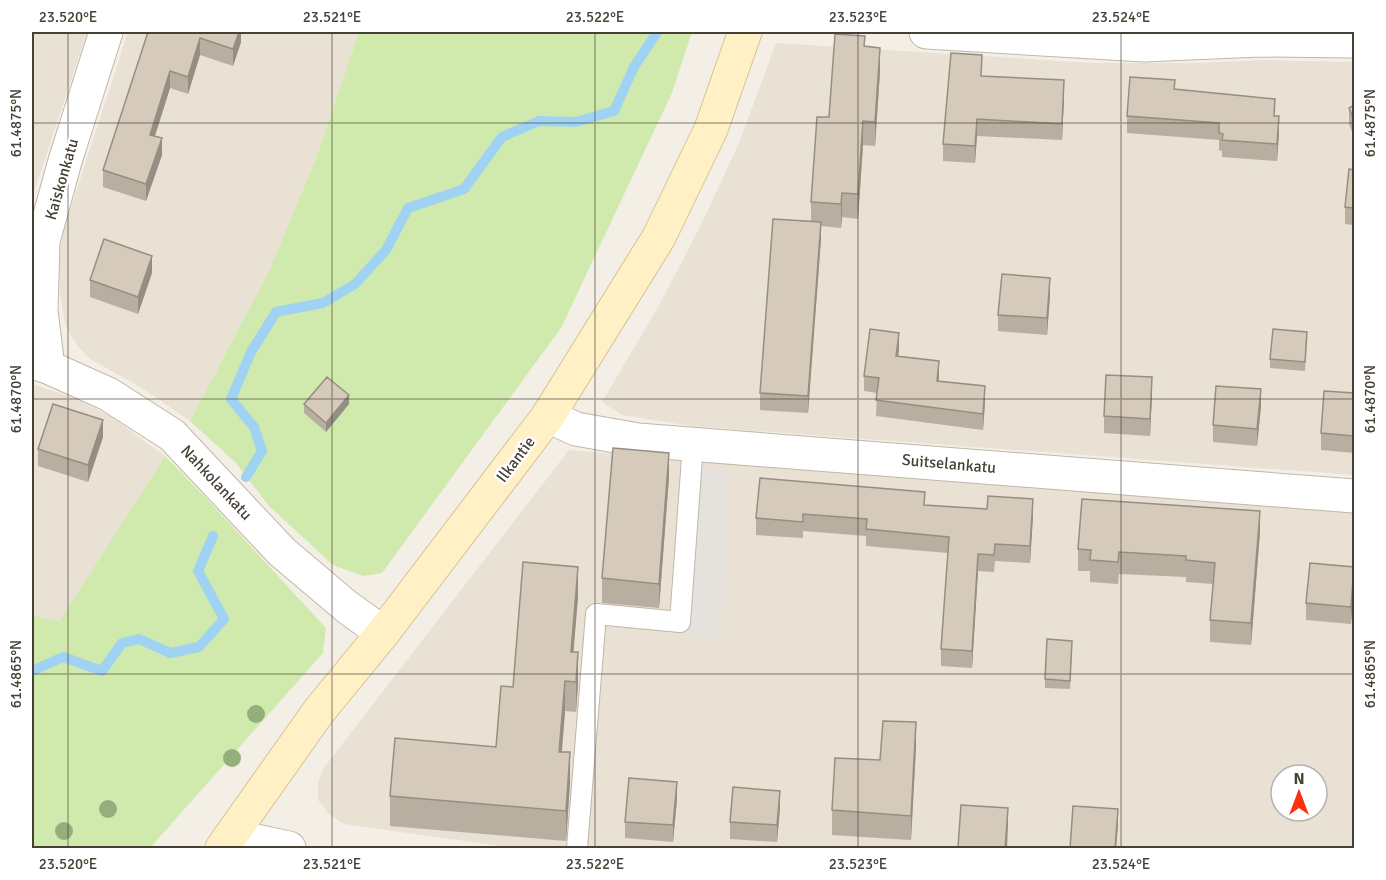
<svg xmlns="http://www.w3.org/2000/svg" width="1386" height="880" font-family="Signika,sans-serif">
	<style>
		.residential { fill: #e8e1d4; fill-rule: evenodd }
		.green { fill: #d0eaad }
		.parking { fill: #e5e2de }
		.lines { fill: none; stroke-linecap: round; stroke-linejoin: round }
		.stream { stroke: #a0d3f3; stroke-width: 10 }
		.lane-casing { stroke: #c0b7a8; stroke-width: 22 }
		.street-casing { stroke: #c0b7a8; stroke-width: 35 }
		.secondary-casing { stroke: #d6c394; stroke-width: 35 }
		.lane { stroke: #fff; stroke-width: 20 }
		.street { stroke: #fff; stroke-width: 33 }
		.secondary { stroke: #fff0c5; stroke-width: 33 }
		.tree { fill: #95af7c }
		.wall { fill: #b8afa1 }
		.shaded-wall { fill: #968e83 }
		.building { fill: #d6cbbb; stroke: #968e83; stroke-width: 1.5 }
		.ticks { fill: none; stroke: #474035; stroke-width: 1.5; stroke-opacity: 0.45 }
		.labels { text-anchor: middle; stroke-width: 5; stroke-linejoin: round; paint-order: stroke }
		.street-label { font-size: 16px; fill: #474035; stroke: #fff }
		.neatline { fill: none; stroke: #474035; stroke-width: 2 }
		.ticks-label { font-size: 15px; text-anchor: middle; fill: #474035 }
	</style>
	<rect width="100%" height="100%" fill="#f4efe6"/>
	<path class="residential" d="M32 32H87L32 198Z
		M128 32H359L315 161 268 273 190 421 142 388 90 359 76 344 65 325 60 293 59 257 64 229Z
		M776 43 1092 63H1199L1260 60 1354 62V475L691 426 622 415 602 402 657 309 700 227 739 143Z
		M32 384 74 398 110 416 165 456 59 623 32 615Z
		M569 450 1354 513V848H514L344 824 330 815 318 800V783L323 769ZM1281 775H1317V811H1281Z"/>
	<path class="green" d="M359 32H692L672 93 561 328 382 573 363 576 333 565 269 506 235 462 190 421 268 273 315 161Z
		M165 456 206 498 326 628 323 653 150 848H32V615L59 622Z"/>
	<path class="parking" d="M696 468 729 470 721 638 688 636Z"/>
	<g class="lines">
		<path class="stream" d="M246 477 262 451 254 427 231 399 251 352 276 312 323 303 355 284 386 250 408 208 464 189 502 137 539 121 576 122 614 111 634 67 657 32
			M32 671 63 657 102 671 122 643 139 639 170 653 199 647 224 619 198 571 213 536"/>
		<defs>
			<path id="lane" d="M577 848 596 614 680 622 693 444"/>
			<path id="street" d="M926 32 1144 45 1260 40 1354 41
				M32 362 48 367 108 394 172 435 282 552 347 607 383 633
				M48 367 41 311 43 241 65 161 106 32
				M548 416 576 429 638 440 1354 496
				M232 836 289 848"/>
			<path id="secondary" d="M222 848 319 711 383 633 548 416 659 237 711 129 745 32"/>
		</defs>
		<use href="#lane" class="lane-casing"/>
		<use href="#street" class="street-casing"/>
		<use href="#secondary" class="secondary-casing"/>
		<use href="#lane" class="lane"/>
		<use href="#street" class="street"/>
		<use href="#secondary" class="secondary"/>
	</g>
	<g class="tree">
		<circle cx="256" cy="714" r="9"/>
		<circle cx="232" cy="758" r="9"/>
		<circle cx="108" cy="809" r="9"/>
		<circle cx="64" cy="831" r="9"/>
	</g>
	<path class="wall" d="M148 32H241V42L233 66 200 55 188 94 170 88 155 136 162 155 146 201 103 187V170Z
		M865 46 880 72 875 146 863 145 858 219 842 217 841 228 821 226V239L808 413 760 410V393L811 221V202L829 117Z
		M982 76 1064 97 1062 140 977 136 975 163 943 161V144Z
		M1175 89 1275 116 1279 133 1277 161 1222 157V151L1219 150V140L1127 133V116Z
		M1354 105V137L1349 124V108Z
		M1354 170V225L1345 224V207Z
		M152 273 138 314 90 297V280Z
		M1050 295 1047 335 998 331V315Z
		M1307 340 1305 371 1270 368V359Z
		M899 349 898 356 939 377 938 382 985 402 983 430 876 416 877 393 864 391V376Z
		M1354 393V453L1321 450V433Z
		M1152 394 1150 436 1104 433V416Z
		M304 404H349L326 432 304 413Z
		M1261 406 1257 446 1213 442V425Z
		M103 437 88 482 38 466V449Z
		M669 477 659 608 602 603V578Z
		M925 505 1033 516 1030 563 995 561 994 572 978 571 972 668 941 666V649L948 553 866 546V536L803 531V538L756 535V518Z
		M1260 532 1251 645 1210 642V620L1213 584 1186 582V577L1119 574 1118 584 1090 582V571H1078V549Z
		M1354 567 1351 624 1306 620V603Z
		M578 597 573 652 578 683 576 712 565 711 562 752 570 783 566 841 390 826V796L496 747 513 687Z
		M1072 650 1070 689 1045 688V679Z
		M916 747 911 840 832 835V810L880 760Z
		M677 799 673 842 625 838V822Z
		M780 808 777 842 730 839V822Z"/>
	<path class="shaded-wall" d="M239 32H241V42L233 66V49Z
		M200 38V55L188 94V77Z
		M880 48V72L875 146V122Z
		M170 71V88L150 151V135Z
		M1064 80V97L1062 140V124Z
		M1279 116V133L1277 161V144Z
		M977 119V136L975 163V146Z
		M863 121V145L858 219V194Z
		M162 138V155L146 201V184Z
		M842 193V217L841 228V204Z
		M821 222V239L808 413V396Z
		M152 256V273L138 314V297Z
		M1050 278V295L1047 335V318Z
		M899 333V349L896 372V356Z
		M939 361V377L937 397V381Z
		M1152 377V394L1150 436V419Z
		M985 386V402L983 430V414Z
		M1261 389V406L1257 446V429Z
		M349 395V404L326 432V423Z
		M103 420V437L88 482V465Z
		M669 453V477L659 608V584Z
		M1033 499V516L1030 563V546Z
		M1260 511V532L1251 645V623Z
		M978 554V571L972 668V651Z
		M578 567V597L571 682V652Z
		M1354 568V585L1351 624V607Z
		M578 652V683L576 712V682Z
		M565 681V711L559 782V752Z
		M916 722V747L911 840V816Z
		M570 752V783L566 841V811Z
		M677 782V799L673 842V825Z
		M780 791V808L777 842V825Z
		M1008 808V825L1007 849H1005Z
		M1118 809V826L1116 849H1115Z"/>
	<path class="building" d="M148 32H239L233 49 200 38 188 77 170 71 150 135 162 138 146 184 103 170Z
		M835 34 865 36 864 46 880 48 875 122 863 121 858 194 842 193 841 204 811 202 817 117H829Z
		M951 53 982 55 981 76 1064 80 1062 124 977 119 975 146 943 144Z
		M1130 77 1175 80 1174 89 1275 99 1274 116H1279L1277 144 1222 140 1223 134 1219 133V123L1127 116Z
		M1354 105V120L1349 108Z
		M1349 169 1354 170V208L1345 207Z
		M773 219 821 222 808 396 760 393Z
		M104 239 152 256 138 297 90 280Z
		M1002 274 1050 278 1047 318 998 315Z
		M870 329 899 333 896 356 939 361 937 381 985 386 983 414 876 400 879 378 864 376Z
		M1273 329 1307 332 1305 362 1270 359Z
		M1106 375 1152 377 1150 419 1104 416Z
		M327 377 349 395 326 423 304 404Z
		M1216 386 1261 389 1257 429 1213 425Z
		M1324 391 1354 393V436L1321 433Z
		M53 404 103 420 88 465 38 449Z
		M613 448 669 453 659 584 602 578Z
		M760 478 925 492 924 505 987 509 988 496 1033 499 1030 546 995 544 994 555 978 554 972 651 941 649 949 537 866 529 867 519 803 514V522L756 518Z
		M1082 499 1260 511 1251 623 1210 620 1215 563 1186 560V556L1119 552 1118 562 1090 560 1091 550 1078 549Z
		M523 562 578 567 571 652H578L576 682 565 681 559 752H570L566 811 390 796 395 738 496 747 501 686 513 687Z
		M1310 563 1354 567 1351 607 1306 603Z
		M1047 639 1072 641 1070 681 1045 679Z
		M883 721 916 722 911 816 832 810 835 758 880 760Z
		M629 778 677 782 673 825 625 822Z
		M733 787 780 791 777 825 730 822Z
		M961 805 1008 808 1005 849H978L958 847Z
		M1073 806 1118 809 1115 849H1070Z"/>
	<path class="ticks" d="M68 32V848M332 32V848M595 32V848M858 32V848M1121 32V848M32 123H1354M32 399H1354M32 674H1354"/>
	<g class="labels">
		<g class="street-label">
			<text transform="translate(61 179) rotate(-74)" y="6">Kaiskonkatu</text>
			<text transform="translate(515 459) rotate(-53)" y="6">Ilkantie</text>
			<text transform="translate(949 463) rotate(5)" y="6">Suitselankatu</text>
			<text transform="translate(217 482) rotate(47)" y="6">Nahkolankatu</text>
		</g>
	</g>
	<rect width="1386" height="880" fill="none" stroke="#ffffff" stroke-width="66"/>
	<g transform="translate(1299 793)"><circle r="28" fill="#ffffff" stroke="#b5b3ae" stroke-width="1.5"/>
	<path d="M0-4.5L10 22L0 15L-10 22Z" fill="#ff3012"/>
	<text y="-9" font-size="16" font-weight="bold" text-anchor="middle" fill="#474035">N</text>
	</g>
	<rect x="33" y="33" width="1320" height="814" class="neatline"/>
	<g class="ticks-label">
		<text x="68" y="22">23.520°E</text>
		<text x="332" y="22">23.521°E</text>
		<text x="595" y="22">23.522°E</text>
		<text x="858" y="22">23.523°E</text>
		<text x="1121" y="22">23.524°E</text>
		<text transform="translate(16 123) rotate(-90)" y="5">61.4875°N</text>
		<text transform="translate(1370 123) rotate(-90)" y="5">61.4875°N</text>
		<text transform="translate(16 399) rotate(-90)" y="5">61.4870°N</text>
		<text transform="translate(1370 399) rotate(-90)" y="5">61.4870°N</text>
		<text transform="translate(16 674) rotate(-90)" y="5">61.4865°N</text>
		<text transform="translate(1370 674) rotate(-90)" y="5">61.4865°N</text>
		<text x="68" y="869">23.520°E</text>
		<text x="332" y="869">23.521°E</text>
		<text x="595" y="869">23.522°E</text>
		<text x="858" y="869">23.523°E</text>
		<text x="1121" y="869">23.524°E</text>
	</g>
</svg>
